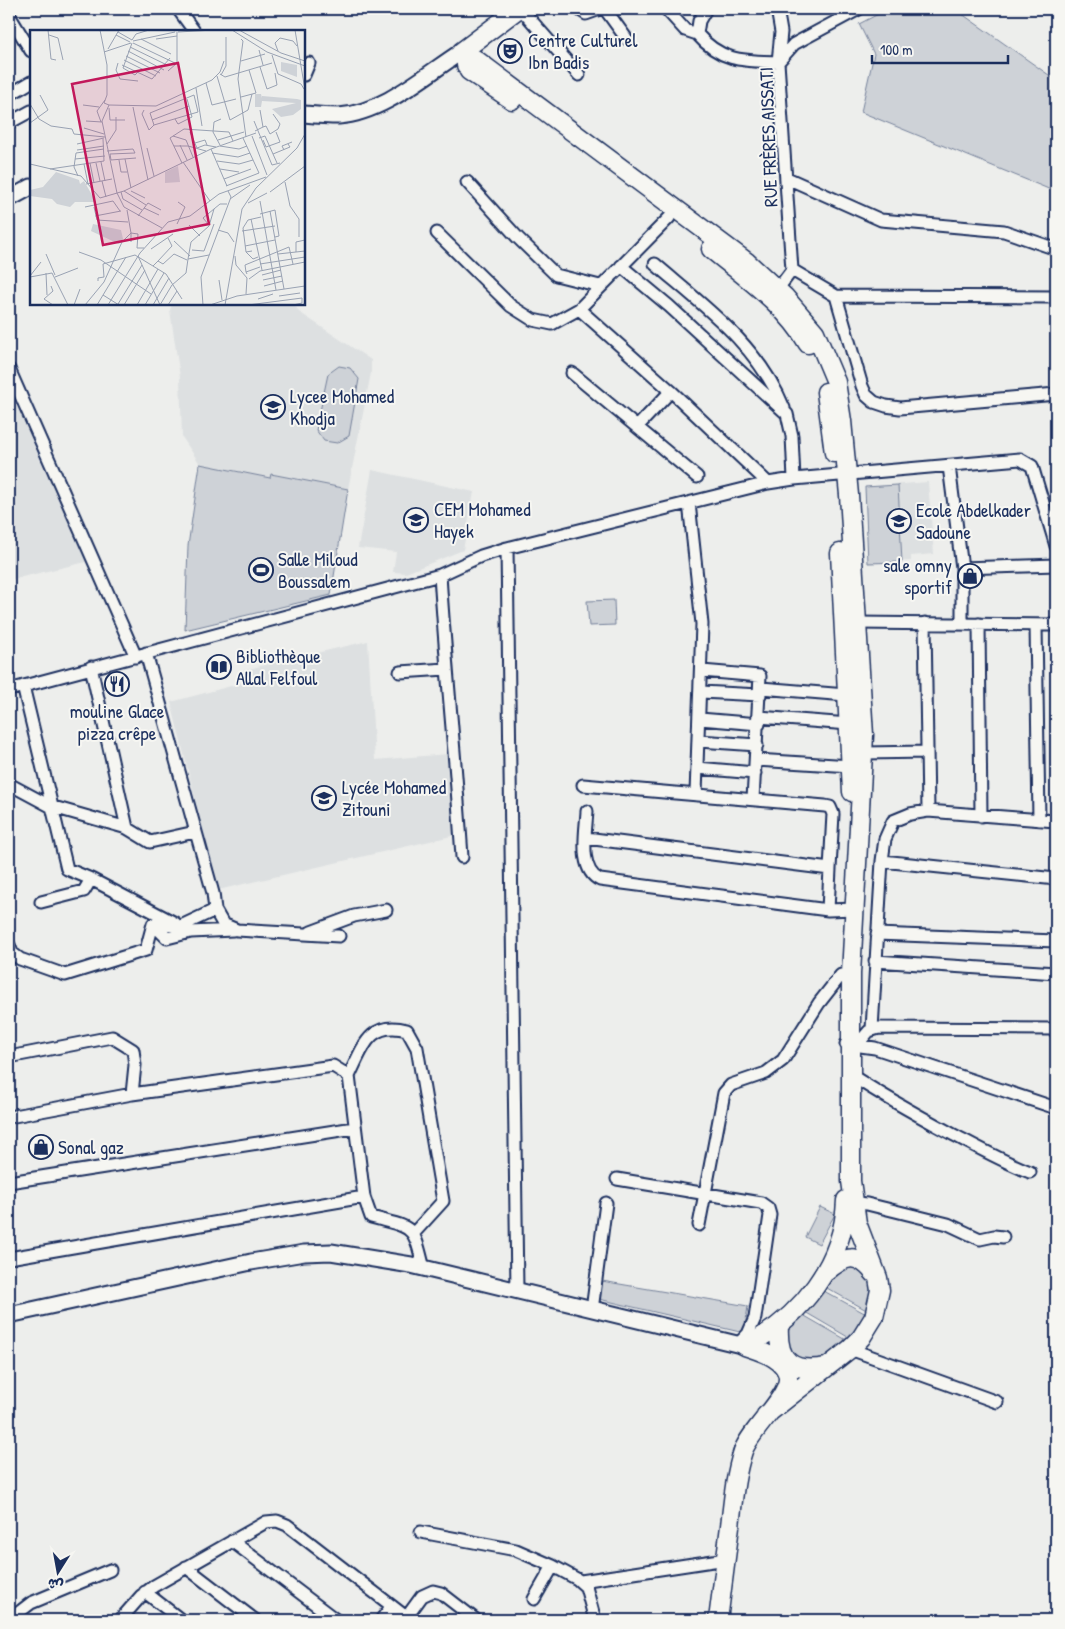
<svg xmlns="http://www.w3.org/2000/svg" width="1065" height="1629" font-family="'Patrick Hand','Playpen Sans Arabic',sans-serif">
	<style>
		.built { fill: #dde0e1 }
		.green { fill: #ced2d7; stroke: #74809a }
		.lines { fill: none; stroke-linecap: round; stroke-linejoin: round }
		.street-casing { stroke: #1b2f5e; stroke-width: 15 }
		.secondary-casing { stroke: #1b2f5e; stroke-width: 19 }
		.primary-casing { stroke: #1b2f5e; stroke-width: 21 }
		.street { stroke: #f6f6f2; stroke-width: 11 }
		.secondary { stroke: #f6f6f2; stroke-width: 15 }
		.primary { stroke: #f6f6f2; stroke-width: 18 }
		.labels { text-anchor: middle; stroke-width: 4; stroke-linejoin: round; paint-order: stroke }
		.poi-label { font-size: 19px; fill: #1b2f5e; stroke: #f6f6f2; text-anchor: start }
		.street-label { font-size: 19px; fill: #1b2f5e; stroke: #f6f6f2 }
		.inset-road { fill: none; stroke: #99a2b3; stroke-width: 1 }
		.view { fill: #c2185b; fill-opacity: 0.15; stroke: #c2185b; stroke-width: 2.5 }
		.inset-edge { fill: none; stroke: #1b2f5e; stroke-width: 2.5 }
	</style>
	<rect width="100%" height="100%" fill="#edeeec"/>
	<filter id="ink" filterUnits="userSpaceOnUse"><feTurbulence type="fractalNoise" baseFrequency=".02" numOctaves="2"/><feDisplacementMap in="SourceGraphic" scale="10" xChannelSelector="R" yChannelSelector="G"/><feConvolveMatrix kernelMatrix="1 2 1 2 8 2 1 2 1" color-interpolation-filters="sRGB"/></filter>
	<g filter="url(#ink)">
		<path class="built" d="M172 304H294L299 312 371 360V373L348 489 271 474 270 478 200 464 182 437 180 377 170 310Z
			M9 389 86 562 9 580Z
			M372 470 474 492 463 550 406 573 393 572 396 552 358 548Z
			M928 482 934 554 911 556V561L868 563 865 487Z
			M368 641 375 760 448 754 456 835 218 890 171 702 246 682 244 670Z"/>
		<path class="green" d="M888 9H955L1056 80V192L861 112 874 54 859 24Z
			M339 366 350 368 359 379 349 436 337 443 324 441 316 430 328 374Z
			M200 464 270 478 271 474 348 489 331 595 185 630 188 546Z
			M898 485 902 562 868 563 865 487Z
			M614 600 615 625 589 626 587 601Z
			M820 1207 835 1214 819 1244 805 1237Z
			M854 1264 872 1282 870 1312 825 1287 835 1271Z
			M602 1281 748 1306 745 1328 740 1332 599 1299Z
			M822 1290 868 1315 853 1340 805 1312Z
			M803 1315 850 1342 826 1360 791 1361 786 1333Z"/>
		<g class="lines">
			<defs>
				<path id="street" d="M178 9 194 31
					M521 9 579 75
					M578 9 586 14 600 9
					M605 9 626 38
					M666 9 685 30 697 34
					M706 9 699 21 697 34C721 62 744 61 778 62L781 32 777 9
					M9 15 31 51
					M304 75 309 63
					M9 95 31 82
					M9 123 31 111
					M787 178 881 220 1004 231 1056 249
					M467 182 518 238 556 275 600 286
					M437 233 511 306 533 320 552 324 579 309 669 218
					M655 264C705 307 758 345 784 408
					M621 266 669 306 787 414 792 436 794 479
					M792 270 836 296 1056 297
					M774 294 792 270 778 62 794 44 859 9
					M836 296 862 386 866 395 874 402 886 406 900 408 1056 394
					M579 309 671 391 768 483
					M9 369 136 657
					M572 373 697 477
					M637 427 671 391
					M949 466 962 568V624
					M689 503 702 624 696 794
					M507 548 517 1290
					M962 568 1056 565
					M440 575C446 669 456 763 462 857
					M857 623 1056 625
					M925 623 928 811
					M979 624 981 816
					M1036 625 1039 820
					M91 667 127 828
					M702 671 760 676 753 799
					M400 672 446 669
					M23 686 67 869 91 879 175 923
					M761 688 846 695
					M9 690 440 575 481 556 507 548 768 483 794 479 1020 459 1032 466 1056 546
					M701 692 760 695
					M759 717 849 724
					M700 719 759 724
					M699 741 757 745
					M864 753 927 752
					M756 760 851 766
					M697 768 755 773
					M9 784 50 806 127 828 150 842 195 832
					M583 785 825 806 830 807 833 814 830 869 586 838
					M587 811C586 832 578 870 600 880L828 910 855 909
					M882 861 1056 879
					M41 902 84 891 91 879
					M215 910 223 924 237 930 339 936
					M828 910 830 869
					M153 924 167 938 191 932 233 930
					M311 932 354 916 386 910
					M877 934 1056 941
					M9 945 12 953 20 959 65 975 146 950 153 924 181 926 215 910 213 893 146 653
					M875 961 1056 973
					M872 1029 882 861 885 839 893 821 910 814 928 811 1056 821
					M846 1044 875 1048 1056 1108
					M858 1044 869 1031 879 1028 1056 1029
					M9 1057 112 1037 133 1050 135 1065 132 1094
					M851 1075C884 1097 919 1116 954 1135 979 1148 1004 1162 1030 1172
					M349 1076C363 1048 369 1020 407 1030L417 1048 443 1201 413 1234
					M9 1117 132 1094 333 1066 349 1076 364 1197 9 1258
					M617 1179 761 1203 768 1208 770 1215 755 1318 748 1334 738 1344
					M9 1182 354 1128
					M364 1197 371 1217C414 1229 413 1223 424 1269
					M849 1202 867 1204 948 1224 980 1239 994 1236 1003 1237
					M699 1225 724 1093 731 1085 766 1073 783 1060 819 1003 841 975
					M592 1310 606 1203
					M850 1349 997 1402
					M421 1532 516 1550 553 1566 577 1579 586 1587 595 1620
					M232 1541 336 1620
					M186 1567 255 1620
					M581 1581 726 1559
					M145 1592 181 1620
					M534 1599 553 1566
					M406 1618 422 1596 433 1591 441 1593 476 1620
					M9 1620 31 1603 110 1570
					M120 1620 141 1596 154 1586 266 1522 277 1521 287 1525 410 1620
					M381 1620 392 1606"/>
				<path id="secondary" d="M304 114C315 115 327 116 339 116 383 113 425 75 461 52
					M9 199 31 187
					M9 1315 251 1262 304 1253 331 1252 411 1265 745 1346"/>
				<path id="primary" d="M518 9 461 52 466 57 475 59 747 262 785 297 815 332 836 382 842 421 849 495 864 735 851 974V1181L857 1223 878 1278 880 1290 874 1317 861 1338 850 1349 766 1415
					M466 57V65L469 71 512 100
					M711 249C744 276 787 306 808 344
					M826 392 834 453
					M840 553 852 792
					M826 1272C846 1255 857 1252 875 1274
					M779 1326C777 1362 792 1373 826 1367
					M745 1346C800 1319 844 1263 846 1200
					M718 1620C722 1589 726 1557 730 1526 733 1501 735 1475 743 1451 751 1429 789 1397 788 1378 787 1358 759 1351 745 1346"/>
			</defs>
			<use href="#street" class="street-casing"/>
			<use href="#secondary" class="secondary-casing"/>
			<use href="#primary" class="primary-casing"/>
			<use href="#street" class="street"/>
			<use href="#secondary" class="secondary"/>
			<use href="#primary" class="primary"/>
		</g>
	</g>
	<defs>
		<symbol id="theatre-ring" viewBox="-11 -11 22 22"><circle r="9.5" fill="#f6f6f2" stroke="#1b2f5e" stroke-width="1.5"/><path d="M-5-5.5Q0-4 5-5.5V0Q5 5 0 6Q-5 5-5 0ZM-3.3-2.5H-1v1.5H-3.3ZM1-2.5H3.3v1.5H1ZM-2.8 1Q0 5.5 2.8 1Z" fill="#1b2f5e"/></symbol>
		<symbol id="school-ring" viewBox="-11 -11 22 22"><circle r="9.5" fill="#f6f6f2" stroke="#1b2f5e" stroke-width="1.5"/><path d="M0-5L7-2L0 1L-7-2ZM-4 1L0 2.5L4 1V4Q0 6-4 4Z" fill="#1b2f5e"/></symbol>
		<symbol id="stadium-ring" viewBox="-11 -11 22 22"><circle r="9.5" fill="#f6f6f2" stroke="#1b2f5e" stroke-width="1.5"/><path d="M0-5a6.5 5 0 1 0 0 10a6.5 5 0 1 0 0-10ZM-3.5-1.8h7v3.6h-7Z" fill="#1b2f5e"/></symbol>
		<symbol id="shop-ring" viewBox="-11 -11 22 22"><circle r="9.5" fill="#f6f6f2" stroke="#1b2f5e" stroke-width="1.5"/><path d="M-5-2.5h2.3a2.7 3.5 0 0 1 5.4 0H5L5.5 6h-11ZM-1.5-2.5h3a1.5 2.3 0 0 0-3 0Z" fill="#1b2f5e"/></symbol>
		<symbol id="library-ring" viewBox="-11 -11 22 22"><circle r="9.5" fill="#f6f6f2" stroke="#1b2f5e" stroke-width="1.5"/><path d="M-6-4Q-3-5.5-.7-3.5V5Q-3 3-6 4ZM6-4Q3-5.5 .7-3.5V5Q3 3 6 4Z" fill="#1b2f5e"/></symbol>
		<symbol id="restaurant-ring" viewBox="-11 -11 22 22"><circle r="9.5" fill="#f6f6f2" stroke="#1b2f5e" stroke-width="1.5"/><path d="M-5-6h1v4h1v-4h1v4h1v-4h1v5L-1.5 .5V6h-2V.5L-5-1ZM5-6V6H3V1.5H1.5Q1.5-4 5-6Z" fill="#1b2f5e"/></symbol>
	</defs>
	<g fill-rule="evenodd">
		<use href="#theatre-ring" x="496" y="37" width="28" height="28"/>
		<use href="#school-ring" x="259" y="393" width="28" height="28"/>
		<use href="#school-ring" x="402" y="506" width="28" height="28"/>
		<use href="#school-ring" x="885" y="507" width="28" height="28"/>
		<use href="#stadium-ring" x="247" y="556" width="28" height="28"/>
		<use href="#shop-ring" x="956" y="562" width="28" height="28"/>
		<use href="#library-ring" x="205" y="653" width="28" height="28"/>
		<use href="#restaurant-ring" x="103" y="670" width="28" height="28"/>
		<use href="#school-ring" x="310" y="784" width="28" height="28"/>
		<use href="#shop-ring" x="27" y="1133" width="28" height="28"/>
	</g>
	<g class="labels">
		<g class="poi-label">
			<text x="528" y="47">Centre Culturel<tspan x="528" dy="22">Ibn Badis</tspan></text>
			<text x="290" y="403">Lycee Mohamed<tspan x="290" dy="22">Khodja</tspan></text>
			<text x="434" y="516">CEM Mohamed<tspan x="434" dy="22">Hayek</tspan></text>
			<text x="916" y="517">Ecole Abdelkader<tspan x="916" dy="22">Sadoune</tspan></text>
			<text x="278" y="566">Salle Miloud<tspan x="278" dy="22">Boussalem</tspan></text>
			<text x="952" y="572" text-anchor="end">sale omny<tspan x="952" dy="22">sportif</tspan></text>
			<text x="236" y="663">Bibliothèque<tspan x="236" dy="22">Allal Felfoul</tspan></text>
			<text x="117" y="718" text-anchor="middle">mouline Glace<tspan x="117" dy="22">pizza crêpe</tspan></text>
			<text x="342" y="794">Lycée Mohamed<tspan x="342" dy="22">Zitouni</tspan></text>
			<text x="58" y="1154">Sonal gaz</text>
		</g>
		<g class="street-label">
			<text transform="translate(768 137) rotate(-92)" y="7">RUE FRÈRES AISSATI</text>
		</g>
	</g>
	<g transform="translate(30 30)">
		<rect width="275" height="275" fill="#edeeec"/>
		<path d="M251 32 267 35V47L251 41ZM225 64H231L232 68V66L267 69 271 70V79L263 85 251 87 242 79 266 73 232 71 231 77H225ZM148 136 150 152 135 153V142ZM26 142 49 150 50 154 54 151 66 172H45L40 177 27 174 22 169 0 166V160L13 157ZM63 194 91 200 93 209 89 214 61 201Z" fill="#ced2d7"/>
		<path class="inset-road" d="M18 0 21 29 26 30M70 0 77 35V65L74 73 79 75 72 91 87 163 94 177 132 198M202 0 237 22 275 36M209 0 251 23 275 31M265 0 275 60M88 2 102 10M148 2 184 0M19 5 28 8 33 30M86 5 100 12M111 9 141 24M126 9 147 6M211 9 213 11 208 49 216 107M102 10 106 4 119 0M103 11 145 2M102 13 93 38 105 45 108 42M103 13 147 34M100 17 137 35M78 19 89 0M229 20 233 35M98 21 134 40M248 21 245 13 250 8 263 11 267 16M74 22 101 13M242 25 248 44 271 54 274 59M96 26 130 43M94 30 126 46M211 31 235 24M88 33 86 40 90 49 108 51M92 35 122 49 140 28M230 37 237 59 247 55 245 43M138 41 147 33V2M190 44 195 47 242 33M191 45 196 36V7M187 46 200 90 218 80 222 64M176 53 182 75 206 69M166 58 172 96M164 65 168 82 124 95 120 83ZM211 67 226 63 219 40M0 74 9 89 21 96 42 99 44 104 75 107M53 75 69 77M79 75 126 76 182 50 190 42 194 31M103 77 118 150M79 78 80 90H95M114 80 112 84 119 100 124 95M145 89 148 94 162 87 157 69M122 90 159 76M56 91 72 92M224 91 242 135 250 133M71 92 67 81 75 70M0 93 18 80 10 65M233 97 236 96 240 104 248 99 250 94 243 84M54 98 74 104M225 101 233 97 230 80M160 102 167 118 175 115 186 117M143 106 156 110 163 127M222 106 237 145M229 108 235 106 247 133M188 110 214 102M233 110 236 117 250 112 246 102M165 113 175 110 177 115M47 114 74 108M77 114 86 100V87M150 115 157 130M190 115 183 102 184 92 191 89M144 116H158L176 121M190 116 209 119 217 116M117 118 124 146M181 119 197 156M47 120 74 116M254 120 252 116 262 112M77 121 103 119 105 123M105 123 80 124 81 130 106 128M182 123 208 127 220 123M243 124 260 117 258 114M45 129 75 126M95 129 101 158M89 130 91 142H97M187 131 209 134 223 130M71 132 75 151M153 132 180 171M60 133 64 153M66 133 70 151M152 133 140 108 154 99 199 102 203 111M0 134 51 146 70 168 94 161 181 119 226 103M54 134 58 154M20 139 74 131 73 109M190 139 209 142M48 146 44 137 46 123 74 119M194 149 221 139M72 151 76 167M255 152 260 176 269 189V207M56 154 82 149M196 156 229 143 213 108M94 161 116 175M101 161 115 168M91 162 93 169 112 180M240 162 275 136M200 169 220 155M230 171 246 260M218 173 237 163M55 177 83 171 90 181M64 177 67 190 98 192M114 178 129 185M240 181 254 259M230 184 245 180 249 206 245 207M65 186 91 181M108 186 118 173 131 180M221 189 232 240M147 194 155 177 148 172M159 195 170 206M179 195 173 188 190 174H197M188 200 198 203 204 212M212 201 245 196M144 211 160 226M101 212V203L108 204 107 218H114M215 216 245 210M121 219 143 204M162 220 174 221 184 194M222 221 216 222 213 198 218 190 231 187M49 222 71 230 121 264M216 222 223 229 228 227M266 222V212L275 210M16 224 25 245M248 224 275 221M108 226 130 275M205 226 206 235 217 248 216 264M158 229 161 212 179 196 184 179M128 231 142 216 138 208M73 234 105 225 136 244 152 269M230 234 275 227M123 236 128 231 133 234 144 224 157 230M216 242 215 235 259 217 263 234M16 243 17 265M217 244 216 242 230 237M232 245 251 240M0 246 11 232M0 247 22 243 38 275M25 247 48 238M219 249 230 241 275 232M189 250 192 270M233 250 252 246M68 251V248L74 247 73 234M21 256 23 261 14 269 23 275M234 256 253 251M73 265 81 270 78 275M249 266 270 263M228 269 243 264M88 274 112 235M44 275 50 259M55 275 74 252 92 212 101 203 97 180M67 275 96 227M89 275 81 270 110 223 138 192 160 186 189 164 236 147M94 275 115 240M107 275 128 239M115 275 134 243M123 275 139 248M130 275 142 255 156 243 158 229 179 225M138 275 147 261M173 275 171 247 201 167 198 161M180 275 207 266 275 256M195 275 212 179 226 158 267 118 275 104M218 275 272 268V273L263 275"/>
		<path class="view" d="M148 33 179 194 73 215 42 54Z"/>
		<rect width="275" height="275" class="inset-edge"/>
	</g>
	<rect width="1065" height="1629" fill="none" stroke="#f6f6f2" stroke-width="30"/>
	<rect x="15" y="15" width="1035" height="1599" fill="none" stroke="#1b2f5e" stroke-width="2" filter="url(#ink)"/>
	<g transform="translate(58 1572) rotate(191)" stroke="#f6f6f2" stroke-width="4" paint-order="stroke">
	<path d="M0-4L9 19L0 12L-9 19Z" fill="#1b2f5e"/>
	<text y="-8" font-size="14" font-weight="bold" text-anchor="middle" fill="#1b2f5e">ش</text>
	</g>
	<path d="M872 55v8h136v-8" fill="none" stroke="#1b2f5e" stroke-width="2.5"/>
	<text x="880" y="55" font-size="15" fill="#1b2f5e" stroke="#f6f6f2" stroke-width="4" paint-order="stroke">100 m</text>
</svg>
